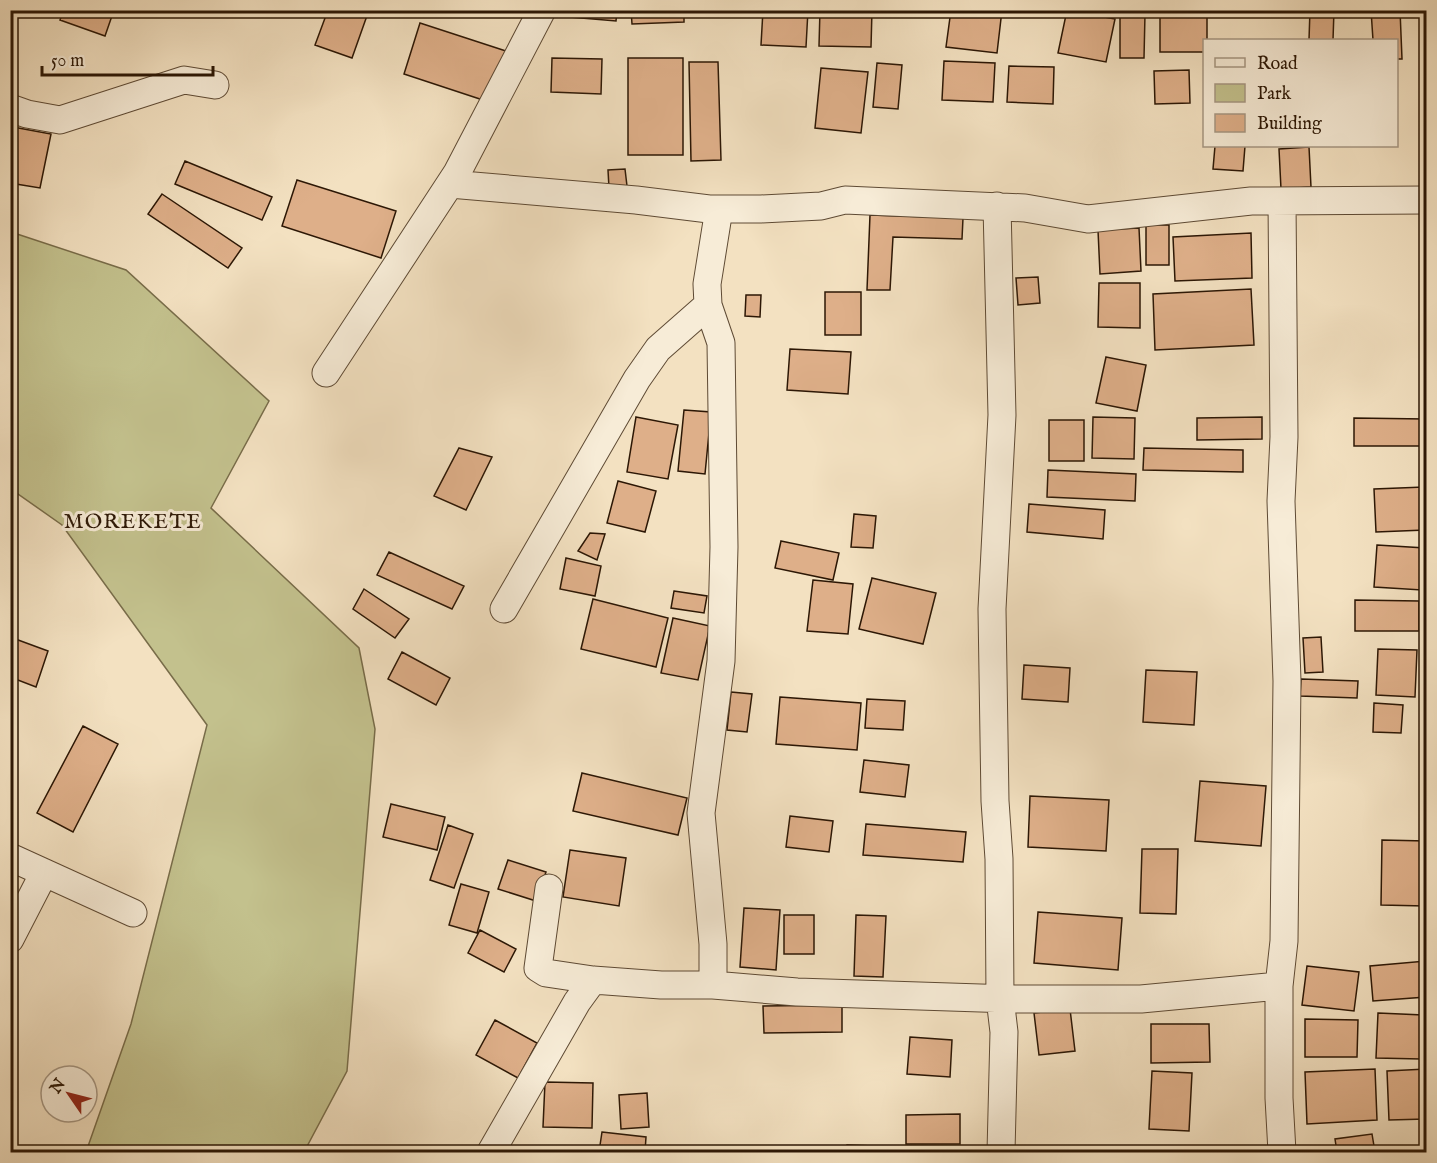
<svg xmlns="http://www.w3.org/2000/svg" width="1437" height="1163" font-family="'IM FELL English',serif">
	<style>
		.green { fill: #c3c18d; stroke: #786c49; stroke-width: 1.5 }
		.building { fill: #deaf89; stroke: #2c1705; stroke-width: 1.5 }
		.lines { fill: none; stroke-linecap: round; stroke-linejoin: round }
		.minor-casing { stroke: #5e4a34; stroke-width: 29 }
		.minor { stroke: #f7ecd7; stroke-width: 27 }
		.labels { text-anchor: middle; stroke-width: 6; stroke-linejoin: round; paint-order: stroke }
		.quarter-label { font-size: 21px; letter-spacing: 1.5px; fill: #2c1705; stroke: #f7ecd7 }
	</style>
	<rect width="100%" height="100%" fill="#f3e1c1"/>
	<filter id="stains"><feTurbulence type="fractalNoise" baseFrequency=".00333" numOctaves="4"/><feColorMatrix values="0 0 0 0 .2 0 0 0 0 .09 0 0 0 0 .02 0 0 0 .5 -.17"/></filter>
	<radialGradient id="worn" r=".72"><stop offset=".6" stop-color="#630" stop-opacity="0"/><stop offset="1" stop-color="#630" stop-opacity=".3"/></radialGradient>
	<path class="green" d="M11 232 126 270 269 401 211 508 359 648 375 729 347 1071 304 1152H86L131 1024 207 725 62 525 11 489Z"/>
	<path class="building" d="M64 10H114L105 36 60 20Z
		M328 10H369L352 58 315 45Z
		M571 10H617L616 21 570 17Z
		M631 10H684V22L632 24Z
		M763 10H808L806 47 761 45Z
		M820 10H872L871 47 819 46Z
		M951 10H1002L997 53 946 47Z
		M1067 10 1115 19 1106 62 1058 53Z
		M1160 10H1207V40H1204V52H1160Z
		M1310 10H1334L1333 40H1309Z
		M1371 10H1400L1402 59H1396V40H1373Z
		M1120 13 1145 14 1144 58H1120Z
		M420 23 509 52 492 103 404 74Z
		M552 58 602 59 601 94 551 92Z
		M628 58H683V155H628Z
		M944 61 995 63 993 102 942 100Z
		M689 62H718L721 160 691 161Z
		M877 63 902 65 898 109 873 107Z
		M1009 66 1054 67 1053 104 1007 102Z
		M821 68 868 72 861 133 815 128Z
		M1189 70 1190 103 1155 104 1154 71Z
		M13 127 51 134 40 188 10 183V140Z
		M1215 146H1245L1243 171 1213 169Z
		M1309 147 1311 187 1281 189 1279 149Z
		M185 161 272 197 262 220 175 184Z
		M625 169 627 186 609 188 608 170Z
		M297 180 396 211 381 258 282 226Z
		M162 194 242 248 228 268 148 214Z
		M870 215 963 218 962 239 893 237 890 290H867Z
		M1146 225H1169V265H1146Z
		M1139 228 1141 271 1100 274 1098 230Z
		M1251 233 1252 278 1175 281 1173 237Z
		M1038 277 1040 303 1018 305 1016 278Z
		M1099 283H1140V328L1098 327Z
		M1251 289 1254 345 1155 350 1153 294Z
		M825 292H861V335H825Z
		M746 295H761L760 317 745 316Z
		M790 349 851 352 848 394 787 390Z
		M1106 357 1146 365 1137 411 1096 403Z
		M684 410 711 412 705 474 678 471Z
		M636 417 678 425 668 479 627 472Z
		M1093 417 1135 418 1134 459 1092 458Z
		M1262 417V439L1197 440V418Z
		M1354 418 1425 419 1424 446H1354Z
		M1049 420H1084V461H1049Z
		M459 448 492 457 466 510 434 496Z
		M1144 448 1243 450V472L1143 470Z
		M1048 470 1136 474 1135 501 1047 497Z
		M618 481 656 491 645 532 607 523Z
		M1424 487 1425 530 1376 532 1374 489Z
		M1029 504 1105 510 1103 539 1027 532Z
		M854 514 876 516 873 548 851 547Z
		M590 533 605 534 597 560 578 551Z
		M781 541 839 553 833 580 775 568Z
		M1377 545 1425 548 1422 590 1374 587Z
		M389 552 464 586 452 609 377 575Z
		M566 558 601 566 595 596 560 589Z
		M872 578 936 593 923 644 859 629Z
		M813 580 853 584 848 634 807 631Z
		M364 589 409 619 395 638 353 609Z
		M674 591 707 596 704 613 671 608Z
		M593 599 668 618 656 667 581 649Z
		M1355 600 1419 601V631H1355Z
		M673 618 710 626 698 680 661 673Z
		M10 637 48 651 36 687 10 677Z
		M1321 637 1323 672 1305 673 1303 638Z
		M1378 649 1417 650 1415 697 1376 695Z
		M402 652 450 678 436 705 388 679Z
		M1024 665 1070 668 1068 702 1022 699Z
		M1146 670 1197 672 1194 725 1143 722Z
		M1301 679 1358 681 1357 698 1300 696Z
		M731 692 752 694 747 732 727 730Z
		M780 697 861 703 857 750 776 744Z
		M867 699 905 701 903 730 865 728Z
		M1374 703 1403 705 1401 733 1373 732Z
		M83 726 118 744 73 832 37 813Z
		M864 760 909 765 905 797 860 792Z
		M582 773 687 798 678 835 573 811Z
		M1200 781 1266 786 1261 846 1195 841Z
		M1030 796 1109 800 1106 851 1028 847Z
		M391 804 445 817 437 850 383 837Z
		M790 816 833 821 829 852 786 847Z
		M866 824 966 832 963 862 863 855Z
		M448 825 473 834 454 888 430 880Z
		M1382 840 1426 841 1425 906 1381 905Z
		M1142 849H1178L1176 914 1140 913Z
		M570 850 626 858 619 906 563 897Z
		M508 860 546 872 536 901 498 889Z
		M461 884 489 892 477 933 449 925Z
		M744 908 780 910 776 970 740 967Z
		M1038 912 1122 918 1118 970 1034 963Z
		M784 915H814V954H784Z
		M856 915 886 916 883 977 854 976Z
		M480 930 516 949 504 972 468 953Z
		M1426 961V997L1373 1001 1370 966Z
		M1307 966 1359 972 1354 1011 1302 1005Z
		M842 1005V1032L764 1033 763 1006Z
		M1070 1009 1075 1051 1039 1055 1034 1013Z
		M1378 1013 1423 1015 1421 1059 1376 1058Z
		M1305 1019 1358 1020 1357 1057H1305Z
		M495 1020 537 1043 518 1078 476 1055Z
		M1151 1024H1209L1210 1062 1151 1063Z
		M910 1037 952 1040 950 1077 907 1074Z
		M1375 1069 1377 1120 1307 1124 1305 1072Z
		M1426 1069V1119L1389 1120 1387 1071Z
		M1152 1071 1192 1073 1189 1131 1149 1129Z
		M545 1082 593 1083 592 1128 543 1127Z
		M647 1093 649 1127 621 1129 619 1095Z
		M960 1114V1144H906V1115Z
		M602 1132 646 1137 645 1152H599Z
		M1372 1134 1375 1152H1337L1335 1139Z
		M847 1145 901 1147 900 1152H846Z"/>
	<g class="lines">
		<defs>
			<path id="minor" d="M10 108 27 114 60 120 184 80 215 85
				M450 184 636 200 709 209H761L821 206 845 200 1025 208 1088 219 1251 201 1426 200
				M1282 201 1284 437 1281 501 1287 681 1284 941 1279 986V1098L1282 1152
				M997 206 1002 415 992 609 995 801 999 859 1000 998 1004 1032 1001 1152
				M326 373 457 173 542 10
				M504 609 637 379 658 349 708 305
				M10 857 133 913
				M549 888 538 968 546 973 593 980 661 985H713L797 992 1011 999H1141L1279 986
				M10 939 44 873
				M713 985V944L701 813 721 661 724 547 721 343 708 305 707 284 719 209
				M491 1152 577 1002 593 980"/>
		</defs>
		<use href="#minor" class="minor-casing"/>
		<use href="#minor" class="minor"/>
	</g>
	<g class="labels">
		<g class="quarter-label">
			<text x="133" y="528">MOREKETE</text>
		</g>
	</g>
	<rect width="1437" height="1163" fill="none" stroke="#f3e1c1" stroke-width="36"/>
	<rect x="12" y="12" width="1413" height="1139" fill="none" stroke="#2c1705" stroke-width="3"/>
	<rect x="18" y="18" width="1401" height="1127" fill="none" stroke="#2c1705" stroke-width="1.5"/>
	<rect x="1203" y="39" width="195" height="108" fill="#f7ecd7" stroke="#a69783" stroke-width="1.5"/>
	<rect x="1215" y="58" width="30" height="9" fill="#f7ecd7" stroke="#a69783" stroke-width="1.5"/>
	<text x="1257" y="69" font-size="18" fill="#2c1705">Road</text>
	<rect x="1215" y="84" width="30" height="18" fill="#c3c18d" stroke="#a69783" stroke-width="1.5"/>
	<text x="1257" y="99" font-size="18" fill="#2c1705">Park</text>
	<rect x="1215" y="114" width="30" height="18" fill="#deaf89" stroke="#a69783" stroke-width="1.5"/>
	<text x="1257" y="129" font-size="18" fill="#2c1705">Building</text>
	<g transform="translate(69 1094) rotate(305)"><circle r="28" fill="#f7ecd7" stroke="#a69783" stroke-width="1.5"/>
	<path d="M0-4.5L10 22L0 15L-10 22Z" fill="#8f2418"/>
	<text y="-9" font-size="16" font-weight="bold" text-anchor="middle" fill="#2c1705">N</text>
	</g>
	<path d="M42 66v9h171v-9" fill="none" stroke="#2c1705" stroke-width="3"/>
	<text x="51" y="66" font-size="18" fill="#2c1705" stroke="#f7ecd7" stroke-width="4.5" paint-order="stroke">50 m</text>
	<rect width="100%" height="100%" filter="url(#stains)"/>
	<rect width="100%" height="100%" fill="url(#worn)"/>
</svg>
